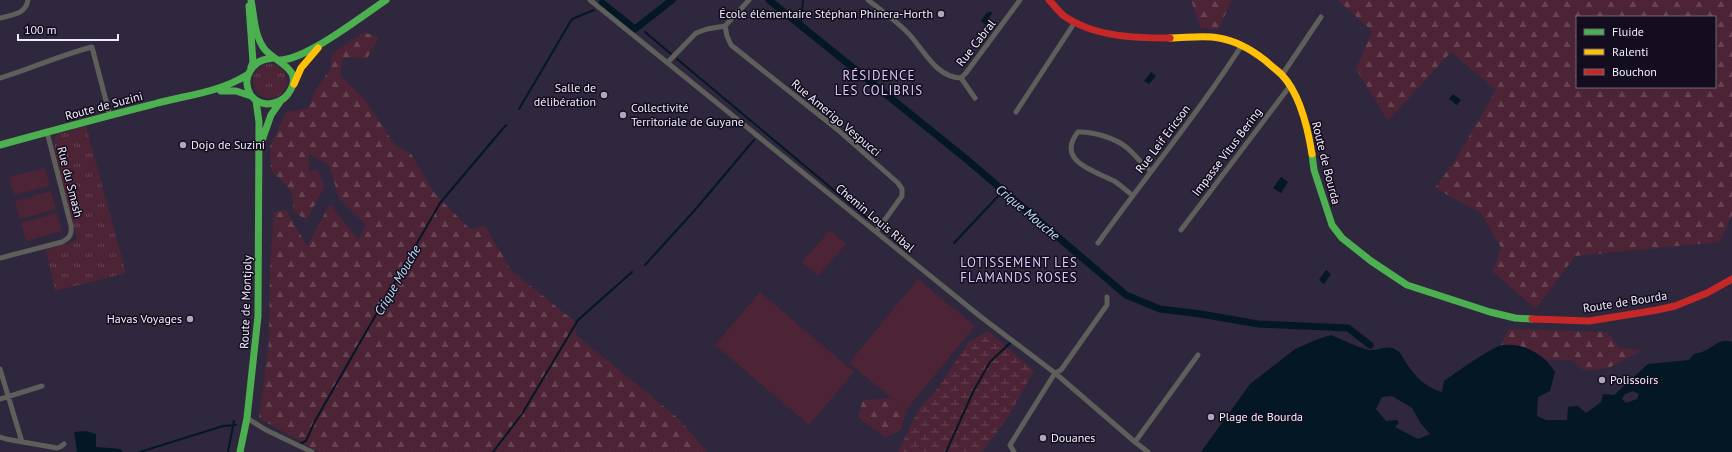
<svg xmlns="http://www.w3.org/2000/svg" width="1732" height="452" font-family="'PT Sans',sans-serif">
	<style>
		.grass { fill: url(#grass-tufts) }
		.forest { fill: url(#forest-firs); fill-rule: evenodd }
		.wetland { fill: url(#wetland-marsh) }
		.park { fill: #4d2435 }
		.water { fill: #041725; fill-rule: evenodd }
		.lines { fill: none; stroke-linecap: round; stroke-linejoin: round }
		.stream { stroke: #041725; stroke-width: 2 }
		.canal { stroke: #041725; stroke-width: 7 }
		.street { stroke: #5e5e5a; stroke-width: 5 }
		.fast { stroke: #4caf50; stroke-width: 7 }
		.slow { stroke: #ffc107; stroke-width: 7 }
		.jam { stroke: #c62828; stroke-width: 7 }
		.poi-dot { fill: #aea8ba; stroke: #130d1e; stroke-width: 1.5 }
		.labels { text-anchor: middle; stroke-width: 3; stroke-linejoin: round; paint-order: stroke }
		.poi-label { font-size: 12px; fill: #f2edfd; stroke: #130d1e; text-anchor: start }
		.street-label { font-size: 12px; fill: #f2edfd; stroke: #130d1e }
		.neighbourhood-label { font-size: 13px; letter-spacing: 1px; fill: #dcccfe; stroke: #130d1e }
		.water-label { font-size: 13px; font-style: italic; fill: #bbe0fb; stroke: #130d1e }
	</style>
	<defs>
		<pattern id="grass-tufts" width="24" height="20" patternUnits="userSpaceOnUse"><rect width="24" height="20" fill="#4d2435"/><path d="M3 7l-1-3M5 7V3M7 7l1-3M15 17l-1-3M17 17v-4M19 17l1-3" fill="none" stroke="#674453"/></pattern>
		<pattern id="forest-firs" width="22" height="20" patternUnits="userSpaceOnUse"><rect width="22" height="20" fill="#4d2435"/><path d="M5 1l3.5 6h-7zM16 11l3.5 6h-7z" fill="#674453"/></pattern>
		<pattern id="wetland-marsh" width="20" height="14" patternUnits="userSpaceOnUse"><rect width="20" height="14" fill="#4d2435"/><path d="M1 5h8M5 5V1M11 12h8M15 12V8" fill="none" stroke="#674453"/></pattern>
	</defs>
	<rect width="100%" height="100%" fill="#2f273d"/>
	<path class="grass" d="M253 81a17 17 0 1 1 34 0a17 17 0 1 1-34 0Z
		M86 126 126 273 55 291 46 250 75 241 77 237C72 219 49 148 56 135Z"/>
	<path class="forest" d="M1191 0H1232L1218 30 1201 28Z
		M1338 0H1732V215L1720 242 1575 256 1536 309 1493 272 1501 247 1481 213 1435 188 1454 162 1496 90 1451 52 1388 121 1356 69 1372 31ZM1577 17H1715V87H1577Z
		M364 32 379 38 367 58H343L340 75 365 100 395 145 411 154 435 194 470 229 485 226 511 270 564 313 574 320 576 335 679 419 707 452H319L259 418 269 341 270 272 274 212 286 210 307 246 330 204 358 239 366 225 339 198 329 165 309 154V171L318 170 324 187 307 220 294 212 291 191 271 170 270 147 286 112 308 108 316 89 330 70 332 54Z
		M1508 329 1606 332 1620 348 1643 350 1608 368 1584 371 1573 360H1548L1527 348 1501 345Z
		M891 398 906 410 901 430 885 437 858 417 863 400Z"/>
	<path class="wetland" d="M988 331 1034 371 1008 417 983 451 981 452H898L919 409 935 392 969 342Z"/>
	<path class="park" d="M45 168 50 186 14 195 9 177Z
		M51 191 56 209 20 219 15 201Z
		M57 213 62 231 26 241 21 223Z
		M830 230 846 244 818 276 802 262Z
		M918 279 975 326 906 410 849 363Z
		M760 292 854 372 809 425 715 345Z"/>
	<path class="water" d="M990 11 992 13 986 25 981 21 987 12 988 13Z
		M1151 72 1156 76 1149 84 1144 81Z
		M1453 94 1461 100 1457 105 1449 99Z
		M1281 177 1288 182 1281 193 1273 188Z
		M1326 270 1331 274 1324 284 1319 280Z
		M1331 335C1341 339 1359 348 1369 350 1380 351 1388 343 1398 351 1402 354 1404 360 1407 364 1415 377 1427 388 1442 392L1444 381C1454 374 1493 346 1503 345 1524 343 1544 354 1555 372L1550 391 1538 397 1537 416 1546 420H1567L1568 407 1578 406 1586 413 1601 402 1603 394 1614 395 1648 364 1689 360 1694 354C1698 353 1703 352 1707 350 1715 345 1722 338 1732 342V452H1201L1250 384 1295 349 1318 339ZM1633 391 1639 394 1637 399 1626 403 1622 399 1625 394ZM1392 396 1412 408 1421 424 1430 434 1418 439 1395 427 1399 423 1397 420 1386 421 1376 409 1382 397Z
		M86 431 96 434V447L121 449 122 452H77L74 432Z"/>
	<g class="lines">
		<path class="stream" d="M801 26 803 0
			M645 32 671 54
			M677 59 867 218
			M519 109 572 19 594 10
			M954 243 1003 191
			M645 265 694 211 754 140
			M301 443 306 441 315 421 440 203 506 125
			M140 452 223 426 236 425
			M228 452 234 421
			M493 452 522 414 578 320 632 272
			M946 452 974 390 990 362 1010 343"/>
		<path class="canal" d="M769 0 965 158 1126 295 1160 309 1201 314 1258 324 1348 328 1370 345
			M602 3 635 29 672 0"/>
		<path class="street" d="M590 0 981 317 1055 373 1135 442 1148 452
			M868 0C881 10 895 20 906 31 923 47 934 77 961 78L975 98
			M0 18C12 15 26 14 28 0
			M725 26 727 36 731 45 838 130 898 183 902 189V196L876 232
			M668 62 696 33 707 29 725 26 749 0
			M1282 75 1321 17
			M0 78C31 69 60 55 92 47L110 116
			M961 78 966 73 1020 0
			M1016 112 1075 22
			M1132 195C1126 191 1121 185 1114 181 1095 171 1055 161 1078 132 1091 131 1115 138 1126 147 1135 154 1141 164 1151 171
			M1181 230 1290 86
			M1098 243C1145 177 1198 114 1242 45
			M0 258 62 242C70 238 72 234 71 226L47 132
			M0 369 22 442
			M0 399 42 386
			M247 418 266 430 312 452
			M0 437 6 439 57 448 60 447 64 444
			M1135 442 1198 355
			M1014 452 1010 445 1055 373 1061 370 1107 305V297"/>
		<path class="fast" d="M251 0C254 15 254 33 263 47 272 62 307 68 288 94 284 100 275 104 267 104 248 103 240 79 254 66 259 60 266 59 273 58
			M249 6 253 62 251 67
			M280 60C306 60 362 16 386 0
			M221 91H236L251 96
			M261 143 271 115 280 102
			M0 145C51 131 103 117 154 104 186 95 218 93 247 75
			M1312 154 1314 170 1332 225 1342 238 1371 261 1407 285 1490 312 1515 318 1532 319
			M240 452 247 418 258 316 259 122 256 101"/>
		<path class="slow" d="M1170 38C1186 38 1204 35 1219 38 1237 41 1252 50 1266 61 1271 66 1277 70 1282 75 1300 94 1308 129 1312 154
			M294 84 301 68 318 48"/>
		<path class="jam" d="M1049 0C1054 5 1058 11 1064 16 1094 37 1135 38 1170 38
			M1532 319 1589 321 1657 310 1675 306 1707 293 1732 279"/>
	</g>
	<g class="poi-dot">
		<circle cx="941" cy="14" r="4"/>
		<circle cx="604" cy="95" r="4"/>
		<circle cx="623" cy="115" r="4"/>
		<circle cx="183" cy="145" r="4"/>
		<circle cx="190" cy="319" r="4"/>
		<circle cx="1602" cy="380" r="4"/>
		<circle cx="1211" cy="417" r="4"/>
		<circle cx="1043" cy="438" r="4"/>
	</g>
	<g class="labels">
		<g class="poi-label">
			<text x="933" y="18" text-anchor="end">École élémentaire Stéphan Phinera-Horth</text>
			<text x="596" y="92" text-anchor="end">Salle de<tspan x="596" dy="14">délibération</tspan></text>
			<text x="631" y="112">Collectivité<tspan x="631" dy="14">Territoriale de Guyane</tspan></text>
			<text x="191" y="149">Dojo de Suzini</text>
			<text x="182" y="323" text-anchor="end">Havas Voyages</text>
			<text x="1610" y="384">Polissoirs</text>
			<text x="1219" y="421">Plage de Bourda</text>
			<text x="1051" y="442">Douanes</text>
		</g>
		<g class="street-label">
			<text transform="translate(976 43) rotate(-52)" y="4">Rue Cabral</text>
			<text transform="translate(104 106) rotate(-15)" y="4">Route de Suzini</text>
			<text transform="translate(836 118) rotate(40)" y="4">Rue Amerigo Vespucci</text>
			<text transform="translate(1163 139) rotate(-53)" y="4">Rue Leif Ericson</text>
			<text transform="translate(1227 152) rotate(-53)" y="4">Impasse Vitus Bering</text>
			<text transform="translate(1326 163) rotate(76)" y="4">Route de Bourda</text>
			<text transform="translate(70 182) rotate(76)" y="4">Rue du Smash</text>
			<text transform="translate(875 218) rotate(40)" y="4">Chemin Louis Ribal</text>
			<text transform="translate(246 302) rotate(-88)" y="4">Route de Montjoly</text>
			<text transform="translate(1625 302) rotate(-9)" y="4">Route de Bourda</text>
		</g>
		<g class="neighbourhood-label">
			<text x="879" y="80">RÉSIDENCE<tspan x="879" dy="15">LES COLIBRIS</tspan></text>
			<text x="1019" y="267">LOTISSEMENT LES<tspan x="1019" dy="15">FLAMANDS ROSES</tspan></text>
		</g>
		<g class="water-label">
			<text transform="translate(1028 212) rotate(40)" y="5">Crique Mouche</text>
			<text transform="translate(397 280) rotate(-60)" y="5">Crique Mouche</text>
		</g>
	</g>
	<rect x="1576" y="16" width="140" height="72" fill="#130d1e" stroke="#6c6777"/>
	<rect x="1584" y="29" width="20" height="6" fill="#4caf50" stroke="#6c6777"/>
	<text x="1612" y="36" font-size="12" fill="#f2edfd">Fluide</text>
	<rect x="1584" y="49" width="20" height="6" fill="#ffc107" stroke="#6c6777"/>
	<text x="1612" y="56" font-size="12" fill="#f2edfd">Ralenti</text>
	<rect x="1584" y="69" width="20" height="6" fill="#c62828" stroke="#6c6777"/>
	<text x="1612" y="76" font-size="12" fill="#f2edfd">Bouchon</text>
	<path d="M18 34v6h100v-6" fill="none" stroke="#f2edfd" stroke-width="2"/>
	<text x="24" y="34" font-size="12" fill="#f2edfd" stroke="#130d1e" stroke-width="3" paint-order="stroke">100 m</text>
</svg>
